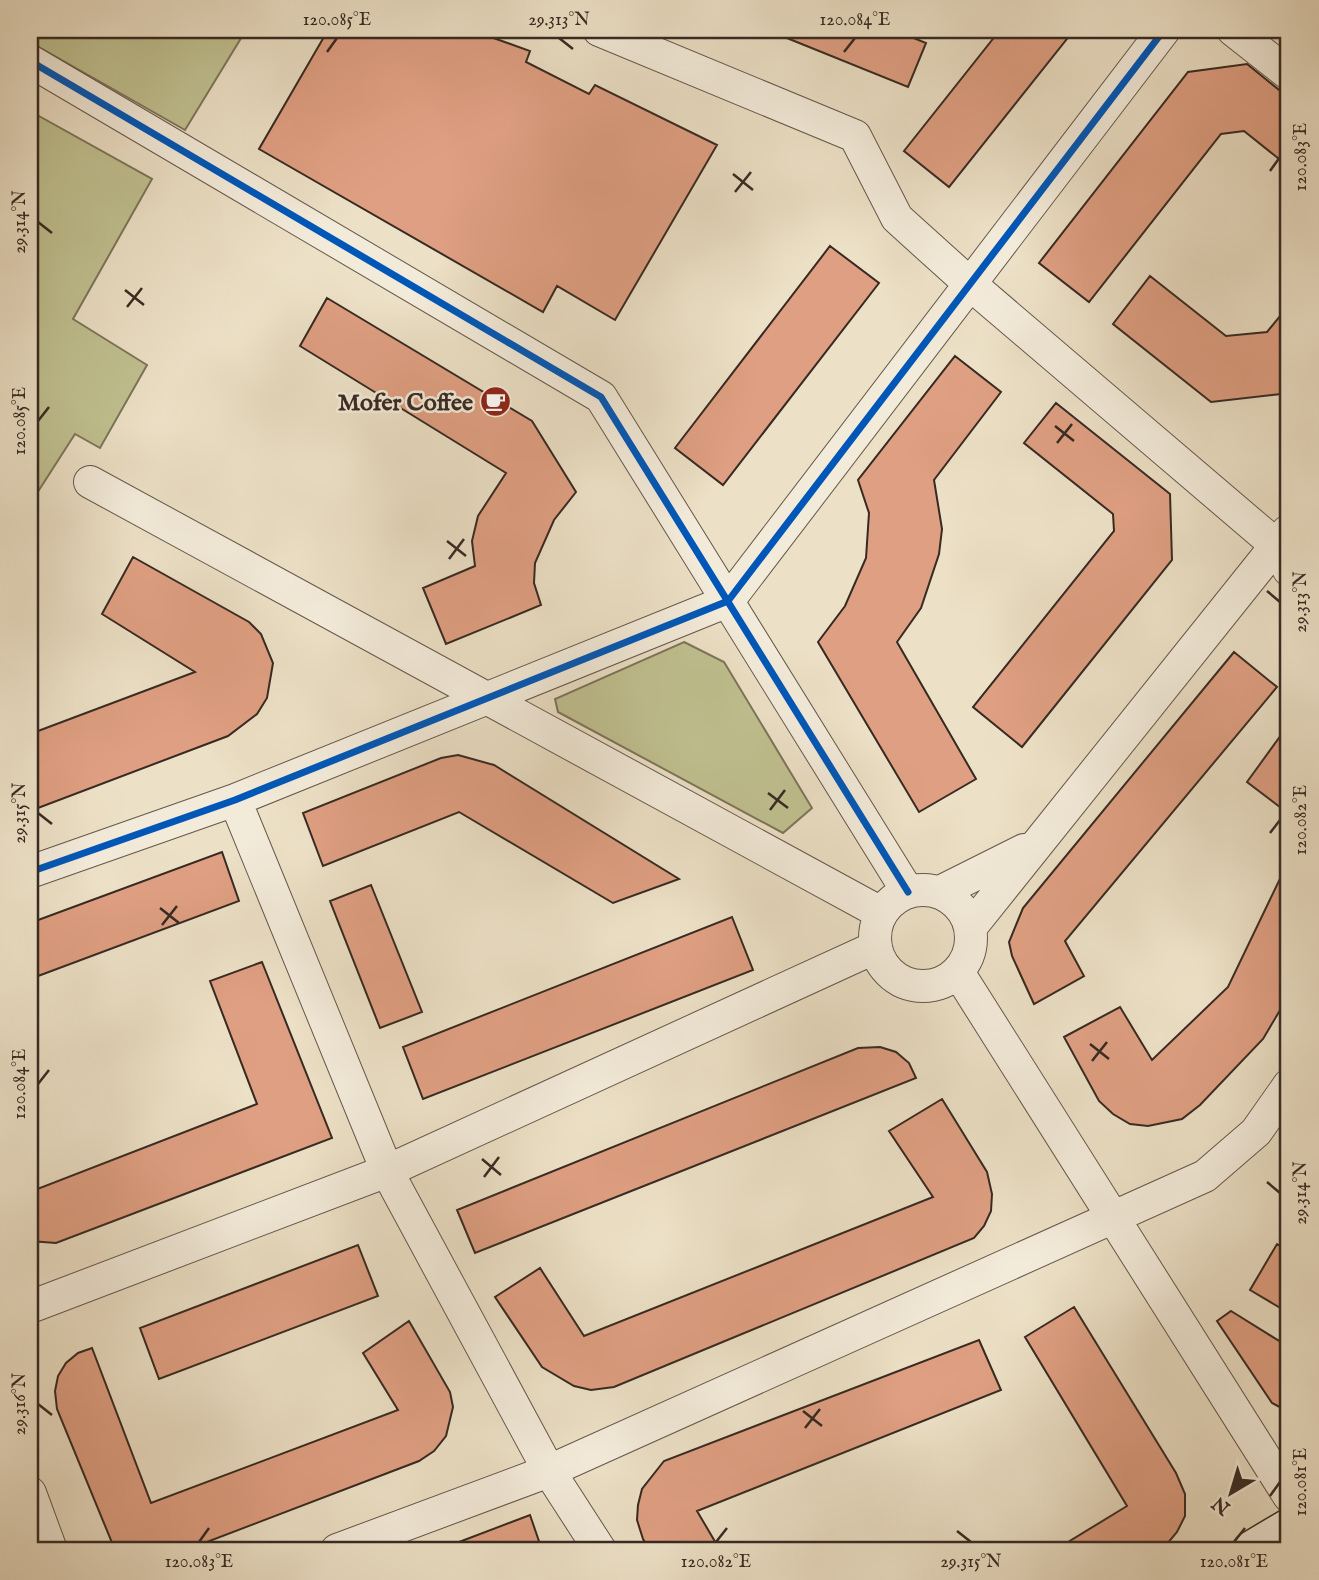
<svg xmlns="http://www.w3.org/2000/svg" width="1319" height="1580" font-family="'IM FELL English',serif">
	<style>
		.green { fill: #c0c090; stroke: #7c755a; stroke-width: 2 }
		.building { fill: #df9f82; stroke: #372a23; stroke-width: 2 }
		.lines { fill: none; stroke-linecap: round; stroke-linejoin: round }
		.street-casing { stroke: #64584c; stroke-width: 34 }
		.secondary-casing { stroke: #372a23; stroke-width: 41 }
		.street { stroke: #f3ebda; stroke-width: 32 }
		.secondary { stroke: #f3ebda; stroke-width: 38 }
		.cycleway-casing { stroke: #f3ebda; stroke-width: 11 }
		.cycleway { stroke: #0057b8; stroke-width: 7 }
		.ticks { fill: none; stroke: #372a23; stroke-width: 2.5 }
		.labels { text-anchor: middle; stroke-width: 5; stroke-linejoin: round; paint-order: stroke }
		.poi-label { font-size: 24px; font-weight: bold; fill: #372a23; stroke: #f3ebda; text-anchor: end }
		.neatline { fill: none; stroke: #372a23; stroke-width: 2.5 }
		.ticks-label { font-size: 18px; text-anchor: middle; fill: #372a23 }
	</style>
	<rect width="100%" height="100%" fill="#ece0c6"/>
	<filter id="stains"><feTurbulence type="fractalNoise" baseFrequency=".00286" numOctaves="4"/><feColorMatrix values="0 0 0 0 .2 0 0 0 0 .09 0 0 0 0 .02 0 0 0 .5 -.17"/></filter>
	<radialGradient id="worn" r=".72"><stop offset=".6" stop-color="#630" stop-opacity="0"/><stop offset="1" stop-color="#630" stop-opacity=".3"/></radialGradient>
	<path class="green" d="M30 30H246L185 130 30 42Z
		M30 111 152 179 73 319 147 365 100 448 75 434 30 504Z
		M684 642 724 662 812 808 783 833 558 712 555 699Z"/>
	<path class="building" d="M328 30H471L530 51 526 62 589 94 595 85 717 145 615 320 557 286 543 312 259 149Z
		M767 30H894L926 43 908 87Z
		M1000 30H1074L949 187 904 151Z
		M1247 64 1289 98V167L1244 131 1221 134 1089 302 1039 263 1188 72Z
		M830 246 879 283 723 485 675 448Z
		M1150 276 1226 336 1267 332 1289 305V393L1211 402 1113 324Z
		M327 298 532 421 576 492 554 520 535 563 534 583 541 605 446 644 423 588 475 566 472 541 478 516 506 473 300 346Z
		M955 356 1001 392 934 480 942 529 939 554 921 608 897 642 976 779 919 812 818 642 845 606 866 558 869 513 858 480Z
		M1056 403 1170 494 1172 560 1022 747 973 707 1114 531 1113 514 1024 443Z
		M133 557 249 622 261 634 273 663 267 698 257 714 228 736 30 811V734L195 672 102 614Z
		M1234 652 1277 687 1065 941 1084 976 1034 1004 1012 956 1009 942 1023 908Z
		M1284 731 1289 735V814L1247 782Z
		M458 755 494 765 679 879 613 903 459 812 323 866 303 813 441 758Z
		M222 852 239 901 30 979V923Z
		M1289 860V995L1263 1039 1200 1105 1182 1119 1148 1126 1130 1124 1113 1114 1099 1101 1064 1037 1120 1007 1152 1060 1228 987Z
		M371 885 422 1012 380 1028 330 901Z
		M732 917 753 970 423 1099 403 1047Z
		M262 962 332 1138 56 1243 30 1241V1175L35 1190 257 1104 210 981Z
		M880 1047 896 1052 909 1063 916 1078 475 1253 457 1210 858 1048Z
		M942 1099 987 1172 992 1194 991 1211 984 1226 974 1238 614 1387 591 1390 574 1386 542 1367 495 1297 540 1268 584 1336 933 1197 889 1131Z
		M1277 1244 1289 1251V1313L1250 1290Z
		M358 1245 378 1296 159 1379 140 1328Z
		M1074 1307 1176 1473 1185 1494V1516L1177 1532 1162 1550H1055L1127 1506 1025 1337Z
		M1231 1311 1289 1347V1412L1272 1403 1217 1321Z
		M409 1321 450 1392 453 1407 446 1436 434 1451 419 1461 186 1550H115L57 1409 55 1391 58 1376 66 1363 78 1353 92 1348 151 1503 398 1410 363 1353Z
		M979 1340 1001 1390 697 1511 720 1550H650L643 1539 637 1520 638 1505 642 1489 664 1461Z
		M530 1515 542 1550H438Z"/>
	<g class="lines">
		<defs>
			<path id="street" d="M599 30 855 136 897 218 970 284 1276 545 1289 570
				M1233 30 1289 74
				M30 61 601 397 908 892
				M90 482 881 913
				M235 800 387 1171 549 1471 600 1550
				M30 872 235 800 728 601 1164 30
				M875 938a48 48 0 1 1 96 0a48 48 0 1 1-96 0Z
				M940 892 1024 850
				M971 927 1287 532
				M958 972 1289 1496
				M30 1307 387 1171 876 947
				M30 1493 51 1550
				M337 1550 549 1471 1205 1176 1256 1132 1289 1085"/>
			<path id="secondary" d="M1252 1550 1289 1528"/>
		</defs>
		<use href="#street" class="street-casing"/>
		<use href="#secondary" class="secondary-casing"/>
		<use href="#street" class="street"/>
		<use href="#secondary" class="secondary"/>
		<defs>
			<path id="cycleway" d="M30 61 601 397 908 892
				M30 872 235 800 728 601 1164 30"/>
		</defs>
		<use href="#cycleway" class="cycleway-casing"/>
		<use href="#cycleway" class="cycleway"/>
	</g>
	<path class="ticks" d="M559 38 573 49M327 52 337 38M844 52 855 38M1270 171 1280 157M733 174 753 190M735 192 751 172M38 222 52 233M125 290 144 305M127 307 142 288M38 421 49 407M1055 426 1074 441M1057 443 1072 424M447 541 466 556M449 559 464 539M1267 591 1280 602M768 793 788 808M770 810 785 790M38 813 52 824M1270 833 1280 820M160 908 179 923M162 925 177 906M1090 1044 1109 1059M1092 1061 1107 1042M38 1084 49 1070M482 1159 501 1175M484 1177 499 1157M1267 1182 1280 1193M38 1404 52 1415M803 1411 822 1426M805 1428 820 1409M1270 1496 1280 1482M957 1531 971 1542M199 1542 209 1528M716 1542 727 1528M1234 1542 1245 1528"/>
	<defs>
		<symbol id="cafe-disc" viewBox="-11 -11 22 22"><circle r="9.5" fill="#8f2418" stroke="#f3ebda"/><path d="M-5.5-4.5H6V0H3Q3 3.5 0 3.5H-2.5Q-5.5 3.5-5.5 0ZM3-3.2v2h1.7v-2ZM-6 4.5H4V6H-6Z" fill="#fff"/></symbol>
	</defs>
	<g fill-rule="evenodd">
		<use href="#cafe-disc" x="478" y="384" width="35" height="35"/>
	</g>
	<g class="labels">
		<g class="poi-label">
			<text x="473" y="410">Mofer Coffee</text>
		</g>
	</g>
	<rect width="1319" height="1580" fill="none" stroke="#ece0c6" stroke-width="77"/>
	<g transform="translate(1231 1493) rotate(218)" stroke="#f3ebda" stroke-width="5" paint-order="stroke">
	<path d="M0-5L12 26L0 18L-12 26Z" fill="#372a23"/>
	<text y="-10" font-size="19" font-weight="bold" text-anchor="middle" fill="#372a23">N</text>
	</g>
	<rect x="38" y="38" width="1242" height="1504" class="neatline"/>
	<g class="ticks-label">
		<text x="337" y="25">120.085°E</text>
		<text x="559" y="25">29.313°N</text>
		<text x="855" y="25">120.084°E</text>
		<text transform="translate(1300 157) rotate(-90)" y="6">120.083°E</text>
		<text transform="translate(19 222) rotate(-90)" y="6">29.314°N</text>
		<text transform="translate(19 421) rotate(-90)" y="6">120.085°E</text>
		<text transform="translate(1300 602) rotate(-90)" y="6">29.313°N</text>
		<text transform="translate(19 813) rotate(-90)" y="6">29.315°N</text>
		<text transform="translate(1300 820) rotate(-90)" y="6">120.082°E</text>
		<text transform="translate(19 1084) rotate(-90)" y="6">120.084°E</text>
		<text transform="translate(1300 1193) rotate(-90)" y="6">29.314°N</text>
		<text transform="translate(19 1404) rotate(-90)" y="6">29.316°N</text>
		<text transform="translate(1300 1482) rotate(-90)" y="6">120.081°E</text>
		<text x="199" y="1567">120.083°E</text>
		<text x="716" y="1567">120.082°E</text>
		<text x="971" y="1567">29.315°N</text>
		<text x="1234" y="1567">120.081°E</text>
	</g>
	<rect width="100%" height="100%" filter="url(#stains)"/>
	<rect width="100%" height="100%" fill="url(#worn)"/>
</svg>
